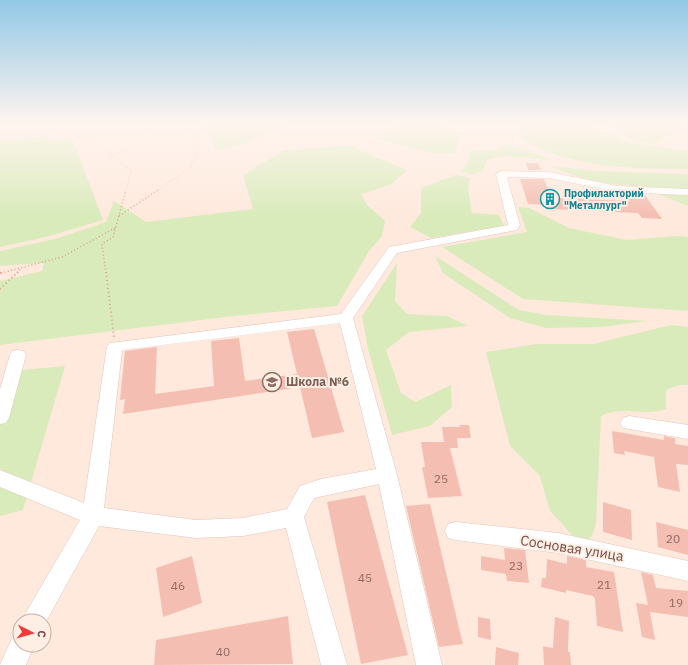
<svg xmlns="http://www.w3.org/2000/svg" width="688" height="665" font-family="'IBM Plex Sans',sans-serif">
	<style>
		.green { fill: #d9ebbb }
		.building { fill: #f4beb2 }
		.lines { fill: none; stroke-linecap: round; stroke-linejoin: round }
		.minor-casing { stroke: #e3c5bc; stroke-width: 1 }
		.path-far2 { stroke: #d9a196; stroke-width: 1; stroke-dasharray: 0.5 2; stroke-linecap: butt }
		.path-far1 { stroke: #d9a196; stroke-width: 1.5; stroke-dasharray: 1 2.5; stroke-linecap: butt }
		.path { stroke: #d9a196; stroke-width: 2; stroke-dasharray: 1 3; stroke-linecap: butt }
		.minor { fill: #fff; fill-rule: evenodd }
		.labels { text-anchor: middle; stroke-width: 4; stroke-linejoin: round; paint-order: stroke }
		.far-culture-label { font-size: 10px; font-weight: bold; fill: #0d838f; stroke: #ffeee4; text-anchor: start }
		.education-label { font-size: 12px; font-weight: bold; fill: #785e54; stroke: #ffeee4; text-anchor: start }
		.near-number-label { font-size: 12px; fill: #946860 }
		.near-street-label { font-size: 14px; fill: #744b44; stroke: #ffeee4 }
	</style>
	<rect width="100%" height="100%" fill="#fee9dc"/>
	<path class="green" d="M203 124H291L242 145 216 150Z
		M404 124H433L461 133 455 154 430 153 369 137Z
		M520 124H582L596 129 611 132 624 140 633 143 688 151V169C638 170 569 167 525 141L522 138Z
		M592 124H681L682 129 654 144 633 141 618 129 611 127Z
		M34 137 54 138 73 141 103 220 46 237 0 247V140Z
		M506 144 543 156 550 160 503 156 487 160 483 171 473 174 460 171 467 164 470 151 495 150Z
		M348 145 407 170 390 185 361 194 367 205 385 221 382 236 369 251 337 306 234 316 0 345V281L42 271 44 263 0 266V251L55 239 106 222 114 201 146 222 253 209 243 175 284 150Z
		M551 166 595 171 688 174V189C641 187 594 187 551 166Z
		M456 175 470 178 468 189 472 213 499 215 504 226 431 238 410 227 421 213V188Z
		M658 194 688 195V206Z
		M518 207 529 208 569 228 626 240 678 236 688 237V311L523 299 442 247 527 232Z
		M435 256 519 310 547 315 648 321 601 327 546 328 510 318 443 273Z
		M397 263 395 301 407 314 447 316 468 326 409 332 386 350 401 393 415 402 451 385 452 407 430 426 392 435 368 349 362 316Z
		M671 325 688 327V385H679L666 390V409C643 417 623 405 601 416L596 524 592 536 587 541 574 537 550 511 540 476 510 446 486 352 536 344H593Z
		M65 366 23 510 0 516V418L21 370Z"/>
	<path class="building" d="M526 163H538L541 170H528Z
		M520 179H544L552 198 630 201 626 194 645 195 662 219 642 218 638 213 551 209 549 205 528 204Z
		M314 329 344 432 312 438 300 387 123 414 125 399 120 400 125 351 157 347 155 394 214 386 211 341 239 338 245 381 297 374 287 332Z
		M459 425H469L471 438H457L458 448H450L462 496 428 498 422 467H425L421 442H444L442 427H460Z
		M612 431 664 440V436L673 438H675V444L688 446V465L676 464 680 492 658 487 654 457 624 451 625 455 614 453Z
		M365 495 408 655 361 664 327 502Z
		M603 502 631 510 632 540 603 532Z
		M430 504 459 628 463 644 439 647 406 506Z
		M656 522 688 530V555L658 547Z
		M504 548 525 550 529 583 507 581 506 574 481 570V556L505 560Z
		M192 556 202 603 163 617 156 568Z
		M567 556 586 560V567L614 572 623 632 597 626 595 599 593 596 566 590V593L541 587 542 578H546L547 559 567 564Z
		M641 572 653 575 656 588 688 591V617L650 612 655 640 642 637 636 603 648 605Z
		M288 616 293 664 154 665 156 640Z
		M478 617 490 619 491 640 478 637Z
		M555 617 569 621 568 652H570L571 665H544L543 646 553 648Z
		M496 647 519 653 518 665H495Z"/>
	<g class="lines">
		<defs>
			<path id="minor" d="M501 171 549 172 617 186 688 189V195L617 192 549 178 507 177 520 225 517 230 397 253 353 318 397 475 442 665H416L379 484 314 498 304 517 347 665H321L286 528 243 536 196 538 99 526 44 625V621H21L80 520 0 487V470L84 503 107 346 110 343 341 314 389 247 508 225 496 174ZM340 323 376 469 321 479 300 486 287 509 243 518 196 520 104 508 122 350Z
				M18 350 24 351 26 355 9 418 6 423 0 424V389L10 355 12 351Z
				M629 416 688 425V439L623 428 620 423 623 418Z
				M456 522 558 533 688 561V581L558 553 456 540 448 538 445 531 448 524Z
				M20 633V645H34L26 665H0L13 636Z"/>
		</defs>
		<use href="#minor" class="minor-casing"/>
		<path class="path-far2" d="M46 124 66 138 92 139 131 171 126 191
			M90 124 89 130 92 139
			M111 155C131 150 140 141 152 124
			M157 191 190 168 198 150 190 124"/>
		<path class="path-far1" d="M119 216 158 190
			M1 273 62 257 115 228
			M17 273 21 269
			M106 273 102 244 113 237 126 190"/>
		<path class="path" d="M106 272 114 337
			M0 273 4 272
			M0 289 18 272"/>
		<use href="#minor" class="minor"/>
	</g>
	<linearGradient id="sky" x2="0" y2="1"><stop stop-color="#92c8e6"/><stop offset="0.57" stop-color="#fff5ef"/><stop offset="1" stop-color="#fff5ef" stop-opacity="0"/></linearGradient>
	<rect width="688" height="217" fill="url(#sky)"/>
	<defs>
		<symbol id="building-ring" viewBox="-11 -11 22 22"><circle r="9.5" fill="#ffeee4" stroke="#0f9aa8" stroke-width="1.5"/><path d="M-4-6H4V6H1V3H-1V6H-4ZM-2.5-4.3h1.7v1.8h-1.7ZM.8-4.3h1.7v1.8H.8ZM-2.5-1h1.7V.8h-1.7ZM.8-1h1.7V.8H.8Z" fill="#0f9aa8"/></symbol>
		<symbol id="school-ring" viewBox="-11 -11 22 22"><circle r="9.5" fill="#ffeee4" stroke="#8d6e63" stroke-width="1.5"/><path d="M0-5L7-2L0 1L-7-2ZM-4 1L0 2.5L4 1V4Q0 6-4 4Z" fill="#8d6e63"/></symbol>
	</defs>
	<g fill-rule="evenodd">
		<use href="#building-ring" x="539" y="188" width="22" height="22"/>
		<use href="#school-ring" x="261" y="371" width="22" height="22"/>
	</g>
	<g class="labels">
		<g class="far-culture-label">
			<text x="564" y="197">Профилакторий<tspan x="564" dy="12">"Металлург"</tspan></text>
		</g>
		<g class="education-label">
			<text x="286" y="386">Школа №6</text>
		</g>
		<g class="near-number-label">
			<text x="441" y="483">25</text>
			<text x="673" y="543">20</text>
			<text x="516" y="570">23</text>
			<text x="365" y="582">45</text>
			<text x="604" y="589">21</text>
			<text x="178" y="590">46</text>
			<text x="676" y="607">19</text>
			<text x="223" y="656">40</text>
		</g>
		<g class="near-street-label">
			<text transform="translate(572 548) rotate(9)" y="5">Сосновая улица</text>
		</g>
	</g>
	<g transform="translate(32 633) rotate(96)"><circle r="19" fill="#ffeee4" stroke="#c7ada4"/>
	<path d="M0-3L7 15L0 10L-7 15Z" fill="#f03939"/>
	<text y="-6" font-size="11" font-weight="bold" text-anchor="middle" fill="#744b44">С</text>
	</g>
</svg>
